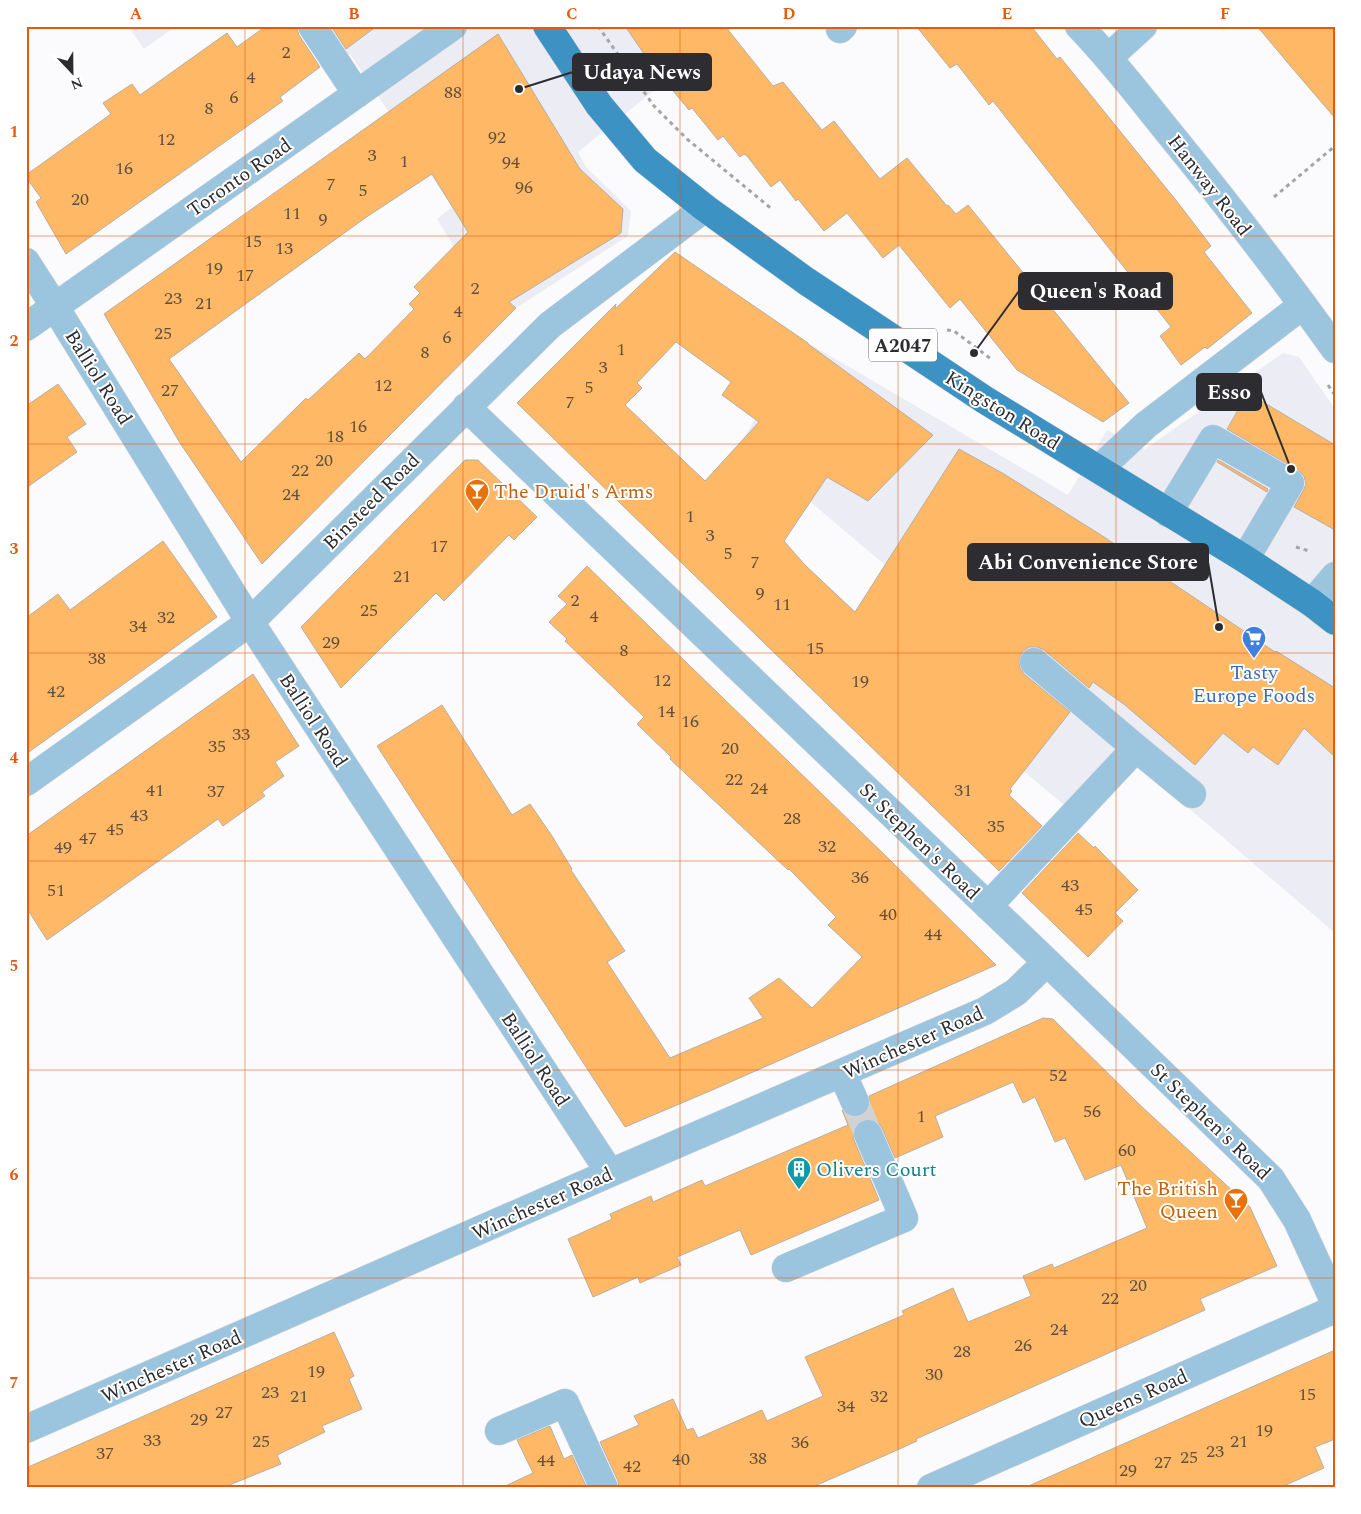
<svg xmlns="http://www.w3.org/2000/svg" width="1361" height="1514" font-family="Spectral,serif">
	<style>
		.built { fill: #ececf4 }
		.building { fill: #ffb865; stroke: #b6aea5; fill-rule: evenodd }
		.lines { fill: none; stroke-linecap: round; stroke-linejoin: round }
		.minor-tunnel { stroke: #d2d2d5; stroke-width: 28; stroke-dasharray: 28 14; stroke-linecap: butt }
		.minor-casing { stroke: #d6d6d9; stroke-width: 29 }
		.major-casing { stroke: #d6d6d9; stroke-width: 29 }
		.path { stroke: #a5a5a8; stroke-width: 3; stroke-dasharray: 4 4; stroke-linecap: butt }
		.minor { stroke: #9bc4df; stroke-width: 28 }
		.major { stroke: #3c93c3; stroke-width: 28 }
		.grid { fill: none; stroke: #e8590c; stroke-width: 1; stroke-opacity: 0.55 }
		.labels { text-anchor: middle; stroke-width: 4; stroke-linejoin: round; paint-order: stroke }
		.number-label { font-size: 18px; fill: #62503e }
		.shield { fill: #fff; stroke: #6c6c6f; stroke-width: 1 }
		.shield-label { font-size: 19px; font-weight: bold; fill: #2d2d31 }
		.street-label { font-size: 20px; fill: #2d2d31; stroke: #fff }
		.food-label { font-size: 20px; fill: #c56008; stroke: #fff; text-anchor: start }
		.shop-label { font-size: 20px; fill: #366cbe; stroke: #fff }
		.culture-label { font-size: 20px; fill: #0d838f; stroke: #fff; text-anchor: start }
		.leader { fill: none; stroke: #2d2d31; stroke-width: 2 }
		.callout-dot { fill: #2d2d31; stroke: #fff; stroke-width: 2 }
		.callout { fill: #2d2d31; stroke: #2d2d31; stroke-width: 2 }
		.callout-label { font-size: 21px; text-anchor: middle; font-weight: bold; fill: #fff }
		.neatline { fill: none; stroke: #e8590c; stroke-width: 2 }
		.grid-label { font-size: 16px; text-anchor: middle; font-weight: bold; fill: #e8590c }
	</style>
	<rect width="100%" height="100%" fill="#fbfbfe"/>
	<path class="built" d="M128 26H176L144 49Z
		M300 26H734L578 152 586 167 631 211 628 236 516 308 454 247 437 219 452 207 350 54 328 68Z
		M808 343 1068 495 1107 430 1145 449 1283 353 1299 357 1335 409V933L1139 766 1083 821 953 712 895 770 842 719 944 615 741 443 755 419Z"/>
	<path class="building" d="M266 26H296L299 35 320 67 280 97 283 101 66 254 36 202 41 198 26 177V175L111 114 103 103 132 84 140 95 227 33 237 47Z
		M331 26H377L346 49Z
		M625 26H725L773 86 783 82 822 130 834 121 880 179 907 158 947 206 948 205 956 214 968 205 1129 403 1103 422 1017 370 960 299 950 308 899 245 883 258 847 213 824 231 798 199 796 201 780 180 771 187 747 156 744 154 740 157 723 136 718 140 692 108 689 110 653 67Z
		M916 26H1031L1057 59 1060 57 1179 204 1211 246 1204 252 1252 313 1207 349 1205 347 1181 365 1160 336 1171 327 993 101 989 105 957 64 950 68Z
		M1257 26H1335V118L1287 62Z
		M498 34 580 169 623 209 621 233 509 302 516 308 262 564 180 443 104 314ZM432 174 468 232 414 287 420 293 409 304 414 309 365 359 359 353 308 400 306 398 241 462 169 359 368 216Z
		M675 252 808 343V344L933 435 868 501 827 477 784 541 805 565 855 612 959 449 1004 474 1101 535 1275 652 1276 651 1335 688V757L1304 728 1278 765 1253 747 1248 753 1223 733 1195 765 1125 705 1093 682 1089 688 1044 650 1037 647H1029L1022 652 1019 660 1020 668 1024 674 1070 712 1010 789 1012 791 1009 795 1042 826 999 871 517 403 616 304 615 309ZM676 342 731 382 722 395 759 422 705 481 625 405 642 388 637 383Z
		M58 384 86 424 67 437 77 452 26 488V406Z
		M1248 393 1335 445V530L1294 507 1303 491 1306 484 1304 476 1298 470 1227 429Z
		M465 460H478L537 517 514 540 509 535 444 601 436 593 341 688 301 627Z
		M1218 460 1268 489 1267 492 1217 462Z
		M163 541 217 617 26 754V618L58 594 70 610Z
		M587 566 890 860 996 965 710 1091 625 1127 377 746 442 705 512 815 530 804 552 836 572 869 571 870 625 951 607 962 670 1058 763 1018 749 998 779 978 812 1008 862 957 828 925 836 917 789 869 788 870 670 759 671 757 637 724 644 717 565 641 567 639 549 622 567 604 558 596Z
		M253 674 299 746 275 762 284 776 262 792 265 796 223 826 218 819 47 940 26 907V836Z
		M1078 833 1094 848 1095 846 1138 890 1115 913 1123 921 1088 957 1022 893Z
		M1043 1018 1053 1019 1140 1105 1250 1207 1277 1266 1200 1299 1205 1310 916 1439 917 1441 886 1455 810 1488H619L618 1481 600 1442 639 1425 634 1416 673 1399 687 1430 693 1428 698 1438 762 1410 767 1421 823 1396 805 1357 904 1315 902 1311 953 1288 968 1322 1031 1296 1023 1276 1052 1264 1054 1268 1147 1228 1121 1165 1085 1180 1065 1138 1055 1142 1035 1097 1023 1103 1013 1082 935 1116 943 1137 895 1158 882 1128 878 1122 869 1118 862 1120 856 1124 853 1132 854 1140 879 1200 751 1255 740 1230 677 1257 681 1265 640 1283 638 1277 593 1297 568 1239 612 1219 610 1214 651 1196 653 1202 702 1180 705 1186 848 1125 842 1110 846 1115 853 1117 862 1116 868 1111 870 1104 869 1096Z
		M334 1332 354 1376 349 1379 362 1409 322 1426 325 1432 277 1455 281 1464 222 1488H26V1468Z
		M1335 1350V1439L1315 1447 1324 1468 1279 1488H1024Z
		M550 1426 564 1459 572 1455 587 1488H501L533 1473 517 1440Z"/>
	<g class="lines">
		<path class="minor-tunnel" d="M855 1102 868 1134"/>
		<defs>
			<path id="minor" d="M312 26 357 94
				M1079 26C1112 60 1140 97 1170 134 1227 204 1282 275 1335 349
				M840 29 843 26
				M1109 57 1143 26
				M26 262 55 307 250 622 610 1173
				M26 327 453 26
				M466 407 1047 962 1271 1179 1297 1220 1335 1303
				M1099 469 1146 425 1303 305
				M1168 513 1213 439 1290 483 1245 559
				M1312 603 1335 576
				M1136 748 1192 794
				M26 782 250 622 550 325 705 208
				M988 906 1136 748 1034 662
				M842 1073 855 1102
				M786 1268 904 1218 868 1134
				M26 1429 610 1173 985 1011 1016 992 1047 962
				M499 1431 565 1403 604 1488
				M931 1488 1335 1309"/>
			<path id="major" d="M547 26 599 105 645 160 705 208 806 281 985 400 1245 559 1312 603 1335 621"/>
		</defs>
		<use href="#minor" class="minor-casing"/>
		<use href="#major" class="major-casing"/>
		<path class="path" d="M598 26 654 106 687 139 773 210
			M1274 197 1335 146
			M947 330 954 331 991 359
			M1328 385 1335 395
			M1296 547 1309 551"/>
		<use href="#minor" class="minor"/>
		<use href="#major" class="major"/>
	</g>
	<path class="grid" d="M245 26V1488M463 26V1488M680 26V1488M898 26V1488M1116 26V1488M26 236H1335M26 444H1335M26 653H1335M26 861H1335M26 1070H1335M26 1278H1335"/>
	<defs>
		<symbol id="bar-pin" viewBox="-11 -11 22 30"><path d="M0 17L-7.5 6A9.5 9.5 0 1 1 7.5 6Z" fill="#e8710a" stroke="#fff"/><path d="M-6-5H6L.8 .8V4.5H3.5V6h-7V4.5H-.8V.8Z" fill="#fff"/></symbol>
		<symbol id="supermarket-pin" viewBox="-11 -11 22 30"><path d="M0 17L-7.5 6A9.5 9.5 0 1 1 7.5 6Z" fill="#3f7fe0" stroke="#fff"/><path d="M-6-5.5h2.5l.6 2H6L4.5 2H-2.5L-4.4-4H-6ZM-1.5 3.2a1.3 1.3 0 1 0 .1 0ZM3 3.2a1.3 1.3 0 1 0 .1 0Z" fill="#fff"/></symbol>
		<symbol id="building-pin" viewBox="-11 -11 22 30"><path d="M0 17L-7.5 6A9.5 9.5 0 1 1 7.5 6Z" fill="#0f9aa8" stroke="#fff"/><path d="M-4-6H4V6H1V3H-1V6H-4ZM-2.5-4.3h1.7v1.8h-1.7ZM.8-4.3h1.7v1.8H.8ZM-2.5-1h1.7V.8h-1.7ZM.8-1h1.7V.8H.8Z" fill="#fff"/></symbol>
	</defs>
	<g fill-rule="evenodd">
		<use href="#bar-pin" x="463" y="477" width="28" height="38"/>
		<use href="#supermarket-pin" x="1240" y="624" width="28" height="38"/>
		<use href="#building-pin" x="785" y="1155" width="28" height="38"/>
		<use href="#bar-pin" x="1222" y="1186" width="28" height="38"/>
	</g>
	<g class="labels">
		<g class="number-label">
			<text x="286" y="58">2</text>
			<text x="251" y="83">4</text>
			<text x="453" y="98">88</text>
			<text x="234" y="103">6</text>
			<text x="209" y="114">8</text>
			<text x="497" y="143">92</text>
			<text x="166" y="145">12</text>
			<text x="372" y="161">3</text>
			<text x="404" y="167">1</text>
			<text x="511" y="168">94</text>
			<text x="124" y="174">16</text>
			<text x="331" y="190">7</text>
			<text x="524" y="193">96</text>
			<text x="363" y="196">5</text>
			<text x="80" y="205">20</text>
			<text x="292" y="219">11</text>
			<text x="323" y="225">9</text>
			<text x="253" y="247">15</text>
			<text x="284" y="254">13</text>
			<text x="214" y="274">19</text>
			<text x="245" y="281">17</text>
			<text x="475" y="294">2</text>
			<text x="173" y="304">23</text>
			<text x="204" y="309">21</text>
			<text x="458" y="317">4</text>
			<text x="163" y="339">25</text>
			<text x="447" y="343">6</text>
			<text x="621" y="355">1</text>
			<text x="425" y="358">8</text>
			<text x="603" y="373">3</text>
			<text x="383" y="391">12</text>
			<text x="589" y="393">5</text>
			<text x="170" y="396">27</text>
			<text x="570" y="408">7</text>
			<text x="358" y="432">16</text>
			<text x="335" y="442">18</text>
			<text x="324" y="466">20</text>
			<text x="300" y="476">22</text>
			<text x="291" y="500">24</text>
			<text x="690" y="522">1</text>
			<text x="710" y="541">3</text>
			<text x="439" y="552">17</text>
			<text x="728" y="559">5</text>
			<text x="755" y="568">7</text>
			<text x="402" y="582">21</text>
			<text x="760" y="599">9</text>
			<text x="575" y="606">2</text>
			<text x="782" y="610">11</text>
			<text x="369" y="616">25</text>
			<text x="594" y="622">4</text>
			<text x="166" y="623">32</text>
			<text x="138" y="632">34</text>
			<text x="331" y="648">29</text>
			<text x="815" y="654">15</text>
			<text x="624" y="656">8</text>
			<text x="97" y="664">38</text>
			<text x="662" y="686">12</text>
			<text x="860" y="687">19</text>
			<text x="56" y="697">42</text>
			<text x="666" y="717">14</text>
			<text x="690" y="727">16</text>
			<text x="241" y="740">33</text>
			<text x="217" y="752">35</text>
			<text x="730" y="754">20</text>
			<text x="734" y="785">22</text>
			<text x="759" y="794">24</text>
			<text x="155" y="796">41</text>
			<text x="963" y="796">31</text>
			<text x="216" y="797">37</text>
			<text x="139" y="821">43</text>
			<text x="792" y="824">28</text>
			<text x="996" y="832">35</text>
			<text x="115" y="835">45</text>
			<text x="88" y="844">47</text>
			<text x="827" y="852">32</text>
			<text x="63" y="853">49</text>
			<text x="860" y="883">36</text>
			<text x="1070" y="891">43</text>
			<text x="56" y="896">51</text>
			<text x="1084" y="915">45</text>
			<text x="888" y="920">40</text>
			<text x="933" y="940">44</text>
			<text x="1058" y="1081">52</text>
			<text x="1092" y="1117">56</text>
			<text x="921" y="1122">1</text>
			<text x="1127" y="1156">60</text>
			<text x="1138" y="1291">20</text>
			<text x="1110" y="1304">22</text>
			<text x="1059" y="1335">24</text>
			<text x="1023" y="1351">26</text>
			<text x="962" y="1357">28</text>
			<text x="316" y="1377">19</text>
			<text x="934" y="1380">30</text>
			<text x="270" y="1398">23</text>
			<text x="1307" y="1400">15</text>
			<text x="299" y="1402">21</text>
			<text x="879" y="1402">32</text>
			<text x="846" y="1412">34</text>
			<text x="224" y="1418">27</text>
			<text x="199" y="1425">29</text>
			<text x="1264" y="1436">19</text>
			<text x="152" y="1446">33</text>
			<text x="261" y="1447">25</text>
			<text x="1239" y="1447">21</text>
			<text x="800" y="1448">36</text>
			<text x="1215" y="1457">23</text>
			<text x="105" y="1459">37</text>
			<text x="1189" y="1463">25</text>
			<text x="758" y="1464">38</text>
			<text x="681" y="1465">40</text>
			<text x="546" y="1466">44</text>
			<text x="1163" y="1468">27</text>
			<text x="632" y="1472">42</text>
			<text x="1128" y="1476">29</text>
		</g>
		<rect class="shield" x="869" y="328.5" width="68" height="33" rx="4"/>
		<g class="shield-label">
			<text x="903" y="352">A2047</text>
		</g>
		<g class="street-label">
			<text transform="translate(239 177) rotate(-35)" y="7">Toronto Road</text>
			<text transform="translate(1210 185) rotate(52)" y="7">Hanway Road</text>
			<text transform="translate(99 377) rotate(58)" y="7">Balliol Road</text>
			<text transform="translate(1003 410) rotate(32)" y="7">Kingston Road</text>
			<text transform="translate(371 501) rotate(-45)" y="7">Binsteed Road</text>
			<text transform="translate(314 720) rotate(57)" y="7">Balliol Road</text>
			<text transform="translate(920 841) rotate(44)" y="7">St Stephen's Road</text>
			<text transform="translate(913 1042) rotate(-24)" y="7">Winchester Road</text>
			<text transform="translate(536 1059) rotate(57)" y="7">Balliol Road</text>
			<text transform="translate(1211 1121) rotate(44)" y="7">St Stephen's Road</text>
			<text transform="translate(542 1203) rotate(-24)" y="7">Winchester Road</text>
			<text transform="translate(171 1366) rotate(-24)" y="7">Winchester Road</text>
			<text transform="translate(1133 1398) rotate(-24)" y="7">Queens Road</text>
		</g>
		<g class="food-label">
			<text x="494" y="498">The Druid's Arms</text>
			<text x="1218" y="1195" text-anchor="end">The British<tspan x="1218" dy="23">Queen</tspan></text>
		</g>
		<g class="shop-label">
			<text x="1254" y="679">Tasty<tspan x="1254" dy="23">Europe Foods</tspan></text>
		</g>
		<g class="culture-label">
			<text x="816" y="1176">Olivers Court</text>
		</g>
	</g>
	<path class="leader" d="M519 89L573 72M974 353L1019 291M1291 469L1261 392M1219 627L1208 562"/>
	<g class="callout-dot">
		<circle cx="519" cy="89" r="5"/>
		<circle cx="974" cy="353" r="5"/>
		<circle cx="1291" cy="469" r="5"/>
		<circle cx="1219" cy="627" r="5"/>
	</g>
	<g class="callout">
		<rect x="573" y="54" width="138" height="36" rx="5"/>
		<rect x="1019" y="273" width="153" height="36" rx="5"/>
		<rect x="1197" y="374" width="64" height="36" rx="5"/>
		<rect x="968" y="544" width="240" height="36" rx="5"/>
	</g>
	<g class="callout-label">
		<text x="642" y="79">Udaya News</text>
		<text x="1096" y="298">Queen's Road</text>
		<text x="1229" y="399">Esso</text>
		<text x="1088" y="569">Abi Convenience Store</text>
	</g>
	<rect width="1361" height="1514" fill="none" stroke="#ffffff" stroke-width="55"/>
	<g transform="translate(72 72) rotate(158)" stroke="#ffffff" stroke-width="4" paint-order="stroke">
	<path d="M0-4L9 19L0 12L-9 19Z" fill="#2d2d31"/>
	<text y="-8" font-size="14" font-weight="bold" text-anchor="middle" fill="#2d2d31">N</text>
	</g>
	<rect x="28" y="28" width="1306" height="1458" class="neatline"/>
	<g class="grid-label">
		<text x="136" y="19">A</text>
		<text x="354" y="19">B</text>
		<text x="572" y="19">C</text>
		<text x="789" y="19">D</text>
		<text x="1007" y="19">E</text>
		<text x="1225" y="19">F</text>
		<text x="14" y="137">1</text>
		<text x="14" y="346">2</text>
		<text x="14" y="554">3</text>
		<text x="14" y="763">4</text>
		<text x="14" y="971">5</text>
		<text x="14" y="1180">6</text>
		<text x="14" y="1388">7</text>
	</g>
</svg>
